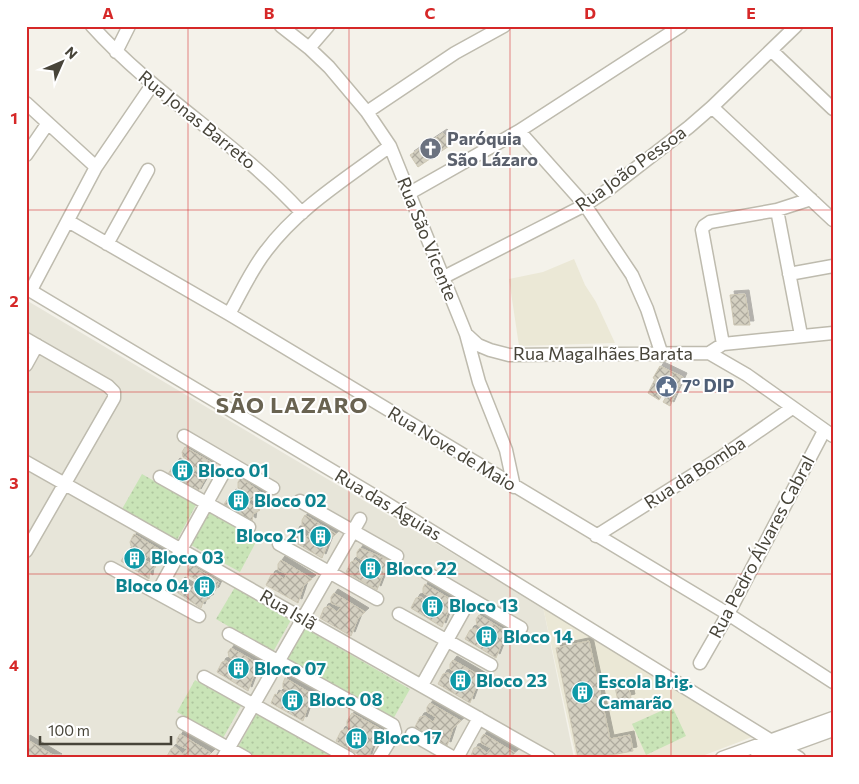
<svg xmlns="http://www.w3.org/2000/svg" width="859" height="784" font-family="Commissioner,sans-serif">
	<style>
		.residential { fill: #e7e5d9 }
		.education { fill: #ebe8d6 }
		.park { fill: url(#park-dots) }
		.building { fill: url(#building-cross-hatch); stroke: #cec8b5; filter: url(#shadow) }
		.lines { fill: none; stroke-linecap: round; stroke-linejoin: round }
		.minor-casing { stroke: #bebbae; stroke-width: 15 }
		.minor { stroke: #fff; stroke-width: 12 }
		.grid { fill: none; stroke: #d62828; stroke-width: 1; stroke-opacity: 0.55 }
		.labels { text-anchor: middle; stroke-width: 4; stroke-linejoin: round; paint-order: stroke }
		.street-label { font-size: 18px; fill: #474439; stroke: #fff }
		.worship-label { font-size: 18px; font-weight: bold; fill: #5b616d; stroke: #fff; text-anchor: start }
		.service-label { font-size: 18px; font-weight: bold; fill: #4e5e75; stroke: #fff; text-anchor: start }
		.culture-label { font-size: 18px; font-weight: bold; fill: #0d838f; stroke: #fff; text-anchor: start }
		.district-label { font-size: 22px; font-weight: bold; letter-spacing: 1px; fill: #696351; stroke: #fff }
		.neatline { fill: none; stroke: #d62828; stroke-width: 2 }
		.grid-label { font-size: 16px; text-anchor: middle; font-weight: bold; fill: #d62828 }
	</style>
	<defs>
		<pattern id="park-dots" width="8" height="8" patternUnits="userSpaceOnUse" patternTransform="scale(1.25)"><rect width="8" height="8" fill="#c9e4b7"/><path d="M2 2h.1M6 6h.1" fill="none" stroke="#aec59e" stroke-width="1.8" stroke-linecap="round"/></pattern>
		<pattern id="building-cross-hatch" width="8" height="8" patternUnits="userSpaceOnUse" patternTransform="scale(1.25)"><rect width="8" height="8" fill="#d4d0c1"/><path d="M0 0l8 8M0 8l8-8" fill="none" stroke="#aeaa9e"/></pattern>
		<filter id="shadow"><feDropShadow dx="4" dy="-4" stdDeviation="0" flood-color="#0004"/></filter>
	</defs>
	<rect width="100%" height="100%" fill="#f4f2ea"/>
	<path class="residential" d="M26 300 543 607 574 758H26Z"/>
	<path class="education" d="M574 259 585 285 596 302 615 343 519 346 509 279 543 272Z
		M543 607 752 737 697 758H576Z"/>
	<path class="park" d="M142 474 196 505 177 540 122 509Z
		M209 511 257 540 240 572 189 544Z
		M235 587 291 620 273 652 216 619Z
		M303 627 410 689 392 721 285 659Z
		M195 680 241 706 223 738 177 712Z
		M672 706 686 736 646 755 632 724Z
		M257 713 335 758H248L236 751Z"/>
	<path class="building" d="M443 133 452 144 418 167 410 155Z
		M745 294 750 325H734L730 295Z
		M660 366 683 377 670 406 663 402 666 397 662 395 659 400 648 393 655 379 653 378Z
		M185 447 214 464 209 473 205 475 195 470 193 473 205 479 197 493 168 474 176 462 186 469 188 467 191 462 183 457 182 452Z
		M241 478 267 497 265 503 261 505 251 499 248 503 260 510 253 514 252 522 224 504 232 493 241 499 244 497 247 492 238 488V482Z
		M305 515 336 534 329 540 322 558 291 540 296 530H299L307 537 310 532 302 525V520Z
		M134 534 165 553 161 560 157 562 148 556 145 560 156 567 150 571 149 579 121 561 128 550 138 556 141 554V551L131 546 130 542Z
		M360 548 396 563 390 573 384 572 377 590 346 572 351 562 356 560 363 567 367 562 357 557V552Z
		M281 560 312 579 304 585 298 603 266 585 271 575 276 573 284 579 287 574 278 570V564Z
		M191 565 219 582 215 591 210 593 201 587 198 591 210 598 203 602 201 608 175 591 181 581 191 587 194 585 197 580 188 575V570Z
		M425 584 457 603 449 609 442 627 411 608 416 598 421 597 428 603 432 598 423 593V588Z
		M334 593 365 612 358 618 351 636 320 618 324 608 329 606 337 612 341 607 331 603V597Z
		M479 615 511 634 503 640 496 658 465 639 470 630 475 628 482 634 486 629 477 625 476 619Z
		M589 641 610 739 630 735 633 751 595 758H578L556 648Z
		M231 648 263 666 255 672 248 691 217 672 222 662 226 661 234 667 238 662 229 657 228 652Z
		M453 660 484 678 477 684 470 703 438 684 443 674 448 673 456 679 459 674 450 669V664Z
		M285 678 317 697 309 703 303 721 271 703 275 694 277 695 281 691 289 697 292 692 283 688V683Z
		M628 685 631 698 618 701 615 687Z
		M430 703 461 721 453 728 447 746 415 727 420 717 425 716 433 722 436 717 427 712V707Z
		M352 713 382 730 374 741 368 758H364L336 741 341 731 346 729 353 735 357 730 347 726V721Z
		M180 734 211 753 206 758H166L171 749 175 747 183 754 187 749 177 744V739Z
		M484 734 515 753 509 758H470L474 748 479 747 487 753 491 748 481 743V738Z
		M26 739 58 758H26Z"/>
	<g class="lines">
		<defs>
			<path id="minor" d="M92 26C156 97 238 143 302 213
				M281 26 309 48 329 67 367 112 390 146 466 334 479 382 506 450 514 487
				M309 48 328 26
				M772 51 833 109
				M116 52 129 26
				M26 103 96 167
				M712 107 833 220
				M367 112 455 53 504 26
				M519 131 585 205 632 275 647 309 662 355
				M26 155 48 123
				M408 194 519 131 681 26
				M777 210 801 335
				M68 221 229 314 728 614 833 682
				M107 244 148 170
				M789 274 833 266
				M442 278 585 205 609 189 689 127 712 107 796 26
				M26 288 373 495 799 758
				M31 290 96 167 152 85
				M229 314C241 293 251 270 266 251 298 208 347 178 390 146
				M466 334 478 345 490 350 509 355 709 353 723 344 833 333
				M26 339 108 386 114 392V398L26 551
				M723 344 702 230 704 226 710 222 777 210 811 199
				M709 353 747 375 833 436
				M26 365 37 345
				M184 436 273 488
				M26 462 549 758
				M160 477 249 527
				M300 501 397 556
				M596 536 723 456 792 408
				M279 544 377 599
				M111 568 199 616
				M427 573 521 628
				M157 593 229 463
				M399 614 491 665
				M229 634 393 725 395 732 379 758
				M700 663 728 614 824 431
				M204 677 349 758
				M422 685 470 599
				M183 723 246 758
				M412 734 454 758
				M223 758 360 519
				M457 758 479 718
				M722 758 833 718
				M756 758 833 730"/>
		</defs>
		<use href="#minor" class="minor-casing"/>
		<use href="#minor" class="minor"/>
	</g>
	<path class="grid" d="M188 26V758M349 26V758M510 26V758M671 26V758M26 210H833M26 392H833M26 574H833"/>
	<defs>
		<symbol id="church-disc" viewBox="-11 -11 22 22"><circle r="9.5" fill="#6b7280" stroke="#fff"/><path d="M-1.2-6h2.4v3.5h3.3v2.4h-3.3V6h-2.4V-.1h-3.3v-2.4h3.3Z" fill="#fff"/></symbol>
		<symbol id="civic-disc" viewBox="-11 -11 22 22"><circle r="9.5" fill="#5c6f8a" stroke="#fff"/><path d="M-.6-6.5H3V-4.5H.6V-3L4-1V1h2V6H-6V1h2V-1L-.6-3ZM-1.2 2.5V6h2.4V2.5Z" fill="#fff"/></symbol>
		<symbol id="building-disc" viewBox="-11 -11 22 22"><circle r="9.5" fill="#0f9aa8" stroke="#fff"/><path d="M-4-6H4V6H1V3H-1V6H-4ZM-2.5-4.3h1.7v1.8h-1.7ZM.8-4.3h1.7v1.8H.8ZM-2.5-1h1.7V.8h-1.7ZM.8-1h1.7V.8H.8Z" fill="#fff"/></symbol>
	</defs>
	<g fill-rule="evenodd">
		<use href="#church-disc" x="418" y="136" width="25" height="25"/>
		<use href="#civic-disc" x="654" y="374" width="25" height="25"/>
		<use href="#building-disc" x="170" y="458" width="25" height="25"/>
		<use href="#building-disc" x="226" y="488" width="25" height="25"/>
		<use href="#building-disc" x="308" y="524" width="25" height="25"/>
		<use href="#building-disc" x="122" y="546" width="25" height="25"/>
		<use href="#building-disc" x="358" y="556" width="25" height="25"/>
		<use href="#building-disc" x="192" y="574" width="25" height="25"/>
		<use href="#building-disc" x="420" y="594" width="25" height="25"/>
		<use href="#building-disc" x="474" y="624" width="25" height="25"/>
		<use href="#building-disc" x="226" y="656" width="25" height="25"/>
		<use href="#building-disc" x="448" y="668" width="25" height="25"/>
		<use href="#building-disc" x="570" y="680" width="25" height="25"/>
		<use href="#building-disc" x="280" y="688" width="25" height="25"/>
		<use href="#building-disc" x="344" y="726" width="25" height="25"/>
	</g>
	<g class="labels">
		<g class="street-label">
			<text transform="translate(197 120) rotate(39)" y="6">Rua Jonas Barreto</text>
			<text transform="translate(631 169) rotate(-36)" y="6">Rua João Pessoa</text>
			<text transform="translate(427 239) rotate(68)" y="6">Rua São Vicente</text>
			<text x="603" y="360">Rua Magalhães Barata</text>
			<text transform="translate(452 449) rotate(31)" y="6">Rua Nove de Maio</text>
			<text transform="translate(695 473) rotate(-33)" y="6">Rua da Bomba</text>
			<text transform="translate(388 505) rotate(31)" y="6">Rua das Águias</text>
			<text transform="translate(762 547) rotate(-62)" y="6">Rua Pedro Álvares Cabral</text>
			<text transform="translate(288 610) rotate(30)" y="6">Rua Islã</text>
		</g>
		<g class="worship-label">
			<text x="447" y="145">Paróquia<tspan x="447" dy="21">São Lázaro</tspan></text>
		</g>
		<g class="service-label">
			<text x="682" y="392">7º DIP</text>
		</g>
		<g class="culture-label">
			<text x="198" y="477">Bloco 01</text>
			<text x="254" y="507">Bloco 02</text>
			<text x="305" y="542" text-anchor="end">Bloco 21</text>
			<text x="151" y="564">Bloco 03</text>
			<text x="386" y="575">Bloco 22</text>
			<text x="189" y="592" text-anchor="end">Bloco 04</text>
			<text x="449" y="612">Bloco 13</text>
			<text x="503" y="643">Bloco 14</text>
			<text x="254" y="675">Bloco 07</text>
			<text x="476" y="687">Bloco 23</text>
			<text x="598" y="688">Escola Brig.<tspan x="598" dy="21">Camarão</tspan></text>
			<text x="309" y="706">Bloco 08</text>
			<text x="373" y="744">Bloco 17</text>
		</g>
		<g class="district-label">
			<text x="292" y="413">SÃO LAZARO</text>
		</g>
	</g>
	<rect width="859" height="784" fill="none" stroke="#ffffff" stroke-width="55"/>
	<g transform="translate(62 62) rotate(45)" stroke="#ffffff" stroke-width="4" paint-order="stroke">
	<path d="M0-4L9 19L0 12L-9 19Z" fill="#474439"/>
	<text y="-8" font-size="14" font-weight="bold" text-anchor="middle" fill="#474439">N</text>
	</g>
	<path d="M40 736v8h131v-8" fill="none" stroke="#474439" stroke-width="2.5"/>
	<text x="48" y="736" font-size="15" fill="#474439" stroke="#ffffff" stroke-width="4" paint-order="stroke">100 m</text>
	<rect x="28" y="28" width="804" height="728" class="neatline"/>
	<g class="grid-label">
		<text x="108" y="19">A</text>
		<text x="269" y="19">B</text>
		<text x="430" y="19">C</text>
		<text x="590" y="19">D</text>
		<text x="751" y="19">E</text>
		<text x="14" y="124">1</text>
		<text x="14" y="307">2</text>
		<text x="14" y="489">3</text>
		<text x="14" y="671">4</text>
	</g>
</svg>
